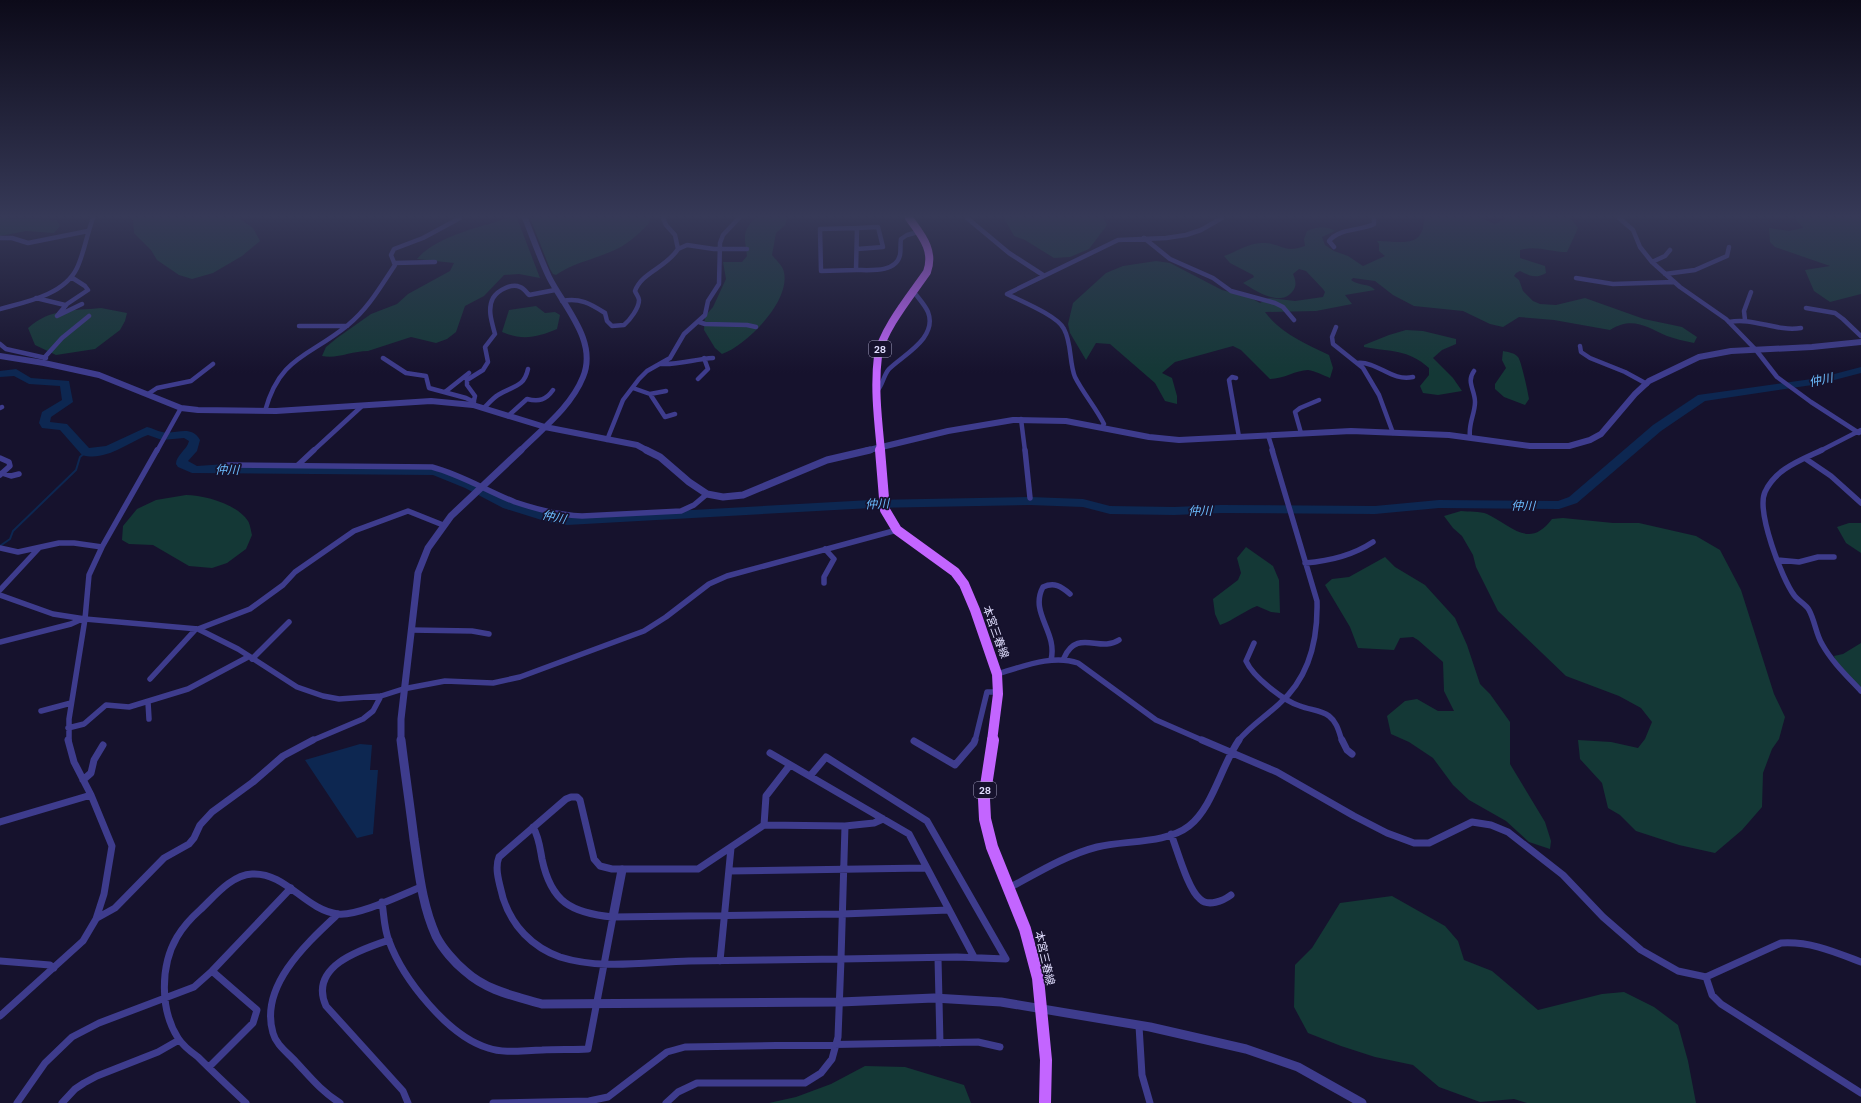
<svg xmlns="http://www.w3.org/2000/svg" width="1861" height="1103" font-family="'DM Sans','Noto Sans JP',sans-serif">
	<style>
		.green { fill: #143836 }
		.water { fill: #0d2751 }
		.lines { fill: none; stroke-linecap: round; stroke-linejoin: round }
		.stream { stroke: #0d2751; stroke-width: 2 }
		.river { fill: #0d2751; fill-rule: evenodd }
		.minor-far2 { stroke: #3e3c8d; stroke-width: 4.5 }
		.minor-far1 { stroke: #3e3c8d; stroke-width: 5.5 }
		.minor { stroke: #3e3c8d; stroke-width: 7 }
		.tertiary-far2 { stroke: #3e3c8d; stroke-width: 6 }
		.tertiary-far1 { stroke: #3e3c8d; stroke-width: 7 }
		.tertiary { stroke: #3e3c8d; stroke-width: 9 }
		.primary-far2 { stroke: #c365ff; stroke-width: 8 }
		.primary-far1 { stroke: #c365ff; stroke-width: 10 }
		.primary { stroke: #c365ff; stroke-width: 12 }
		.labels { text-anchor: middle; stroke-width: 3.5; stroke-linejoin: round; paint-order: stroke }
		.shield { fill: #16122d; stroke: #a4a1c0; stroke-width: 1 }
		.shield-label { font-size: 10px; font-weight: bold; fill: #e1deff }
		.street-label { font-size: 11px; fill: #e1deff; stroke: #16122d }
		.water-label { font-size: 12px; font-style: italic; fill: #6cbdff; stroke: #16122d }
	</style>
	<rect width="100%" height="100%" fill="#16122d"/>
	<path class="green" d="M0 218 57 220 60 226 54 233 26 231 0 236Z
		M131 218H239L253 228 260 241 242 256 213 273 192 279 179 275 157 260 151 250 134 233 133 220Z
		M508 218H517L540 278 519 274 504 275 484 296 465 306 456 332 447 339 436 343 411 337 368 351C351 351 338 359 322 356L326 347 337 338 371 314 397 304 408 294 450 271 454 263 417 259C436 236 481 227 508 218Z
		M530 218H650L649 223C638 235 626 246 610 252 592 260 573 263 556 275L553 274 550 269Z
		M755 218H787L785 225 776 233 772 255C775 259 781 264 783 269 794 298 747 345 722 354L715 348 704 330 705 316 713 307 726 279 723 262H742L747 256C745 238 741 232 755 218Z
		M1004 218H1103L1107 225 1089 249 1070 257 1054 258 1025 240 1014 236Z
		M1425 218H1481L1495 224 1506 218H1570L1578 228 1567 252C1550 252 1536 245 1520 250V258L1545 266 1546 273C1536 279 1530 276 1520 271L1516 273 1514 276 1519 280 1523 291 1533 301 1540 304 1556 305 1585 298 1644 319 1682 327 1697 337 1694 343C1685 341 1675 339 1667 336 1646 327 1633 316 1610 330L1554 320 1519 317 1503 327 1490 324 1463 311 1414 306 1393 295 1375 281 1353 278 1351 280C1358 286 1369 283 1375 290L1345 295 1352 304 1316 311 1265 312C1280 333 1306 344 1329 355L1333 368 1330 378C1323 375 1315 371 1308 370 1296 370 1284 379 1270 379L1241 350 1233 346 1175 362 1162 373 1172 378 1177 396V404L1165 401 1155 383 1110 344 1096 343 1086 360 1070 333 1068 324 1073 303 1106 273 1123 266 1156 261 1170 263 1222 290 1249 297 1260 303 1269 298 1295 301 1323 297 1325 292 1323 289 1306 271 1299 269 1293 274C1296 281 1297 286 1292 292 1280 307 1256 291 1243 283L1254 277 1253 275 1230 263 1224 256C1236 252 1250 242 1263 243 1281 243 1283 254 1305 246L1304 239 1307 231C1317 227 1326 225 1335 231L1322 237 1325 245 1334 251 1348 256 1363 266 1385 256 1379 251V244L1377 241C1391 240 1416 248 1422 231 1424 227 1423 222 1425 218Z
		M1795 218H1861V294L1830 302 1814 291 1805 270 1830 266 1775 247 1770 242 1769 228 1789 231 1803 228Z
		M536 306 545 313 555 312 560 315 557 329C538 337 523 341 502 332L509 310Z
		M101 308 127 313 125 321 120 330 95 349 56 355 35 345 28 328C51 308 72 311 101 308Z
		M1406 330 1423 331 1456 339V344L1442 350 1433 358 1453 378 1462 391 1438 395 1423 393 1420 386 1429 375V368C1408 349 1391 352 1364 347V345L1389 335Z
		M1503 351C1508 352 1515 353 1518 357 1521 360 1528 392 1529 399L1525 405 1504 397 1495 389V384L1506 368 1502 360Z
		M186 495C204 495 237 504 248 521 250 524 251 531 252 535L246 549 227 563 212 568 189 566 153 545 129 544 122 540 123 526 137 509 156 500Z
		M1461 511C1469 512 1480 511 1487 514 1511 525 1529 550 1552 519L1563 518 1613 523H1639L1696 536 1720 550 1741 590 1774 694 1785 717 1779 739 1772 749 1763 773 1762 807 1742 830 1715 853 1679 845 1636 831 1620 815 1608 808 1602 783 1580 759 1578 740 1611 742 1638 748 1645 739 1652 722 1641 708 1619 696 1566 676 1498 611 1476 567 1473 555 1462 536 1453 528 1444 516Z
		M1849 523H1861V553L1846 543 1837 527Z
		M1246 547 1273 566 1279 580 1280 613 1271 612 1257 606C1244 611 1234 620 1220 625L1215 614 1213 599 1238 580 1241 573 1237 558Z
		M1385 557 1395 567 1425 585 1455 618 1467 645 1480 684 1490 694 1510 722V764L1545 822 1551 841 1550 849 1529 842 1506 821 1469 800 1453 785 1433 758 1409 742 1391 734 1387 716 1405 701 1417 699 1438 711H1454L1444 691 1443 662 1418 640 1413 637 1400 638 1394 650 1358 648 1350 627 1325 585 1332 579 1349 577Z
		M1861 643V688L1838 667 1834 656 1843 654Z
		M1392 896 1445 926 1458 941 1464 960 1492 971 1538 1010 1602 994 1624 992 1654 1007 1678 1025 1688 1061 1696 1103H1527L1514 1099 1480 1102 1439 1087 1413 1065 1375 1057 1341 1046 1308 1033 1294 1007 1295 965 1312 948 1340 903Z
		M865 1066 905 1067 964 1085 971 1103H769L796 1097 831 1084Z"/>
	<path class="water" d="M360 744 372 745 370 770H378L373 834 357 838 305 760Z"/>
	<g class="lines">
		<path class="stream" d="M0 546 10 539 13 531 76 470 80 457 86 452"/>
		<path class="river" d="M1861 367V373L1819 384 1705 401 1661 431 1577 503 1559 509 1439 508 1375 514 1221 513 1174 515 1110 514 1083 507 1030 505 871 508 567 525 548 522 503 508 465 488 433 475 192 473 178 467 176 464C176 455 187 450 189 441L184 438 162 440 148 435C127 443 105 462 82 455L60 430 42 428 39 423 42 412 62 400 60 386 29 384 14 376 0 377V371L16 369 31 378 69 381 73 402 51 417 50 422 67 424 89 448 106 446 147 427C152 428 157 431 162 432 176 435 191 424 200 440L197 451 188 461 197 466 226 464 434 467 473 482 511 502 548 514 567 517 871 500 1030 497 1083 499 1110 506 1174 507 1221 505 1375 506 1439 500 1558 501 1569 497 1653 425 1698 395 1819 378Z"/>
		<path class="minor-far2" d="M967 218 1009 253 1043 275
			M1619 218 1633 230 1640 247 1652 262 1680 287 1726 319 1756 350 1777 377 1811 402 1859 433
			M857 228 878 227 883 247 857 249
			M857 228 856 270 821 271 820 229Z
			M0 238H12L28 243 88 231
			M1144 238 1170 259 1213 278 1231 291 1275 303 1283 307 1294 320
			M1334 247 1329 241C1339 228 1360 231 1374 224V218
			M678 249 687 245 714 249H747
			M1652 262 1665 256 1670 250
			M394 263 435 262
			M856 270C870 270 896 273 900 255 901 250 900 244 901 239L907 235 918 232
			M1665 274 1695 270 1727 256 1729 247
			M71 277 85 286 88 290 67 304 57 316 82 304
			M1576 278 1613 284 1674 282
			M36 298 65 305
			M562 301C579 297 591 304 605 313L607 321 612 326 624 325C630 320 639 308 639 300 639 297 636 294 635 291 642 272 666 268 678 249L675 235 666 225 663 218
			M1806 308 1835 313 1843 319 1861 336
			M0 309C26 302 64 295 77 268 84 253 87 234 93 218
			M1745 320 1744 311 1751 292
			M699 322 705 324 747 325 756 327
			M1729 322C1754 317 1776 332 1801 328
			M299 326H347
			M1336 327 1332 337 1333 344 1363 368 1379 395 1393 433
			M0 344 6 349 46 358
			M1580 346 1581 352 1590 358 1625 372 1647 384
			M44 358 62 338 89 316
			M383 358 406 373 426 376 429 388 466 398 474 402
			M1357 363C1378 361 1391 382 1413 377
			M661 364C679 365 695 359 713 358
			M1236 378 1232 377 1229 380 1239 437
			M698 379 708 369 704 358
			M633 388 650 394 665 417 675 414
			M877 391C883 385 883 376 889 369 903 355 938 338 928 312 925 305 919 299 914 292
			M445 392 469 373
			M148 394 157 388 191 381 213 364
			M650 394 666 391
			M473 405 475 396 467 385V380L483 370 488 362 485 347 495 334C492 323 487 309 493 298 498 290 512 283 520 287 524 288 526 292 529 295L555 290
			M0 408 2 407
			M484 408C488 404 493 398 498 395 512 386 524 388 528 369
			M265 411C280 356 309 357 348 325 368 309 381 286 395 265L391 255 394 249 423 238 460 218
			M508 416 527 399C539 402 546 400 553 390
			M1021 419 1025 451
			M1102 427 1104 424C1096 408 1083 393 1075 377 1069 362 1072 344 1064 329 1058 316 1021 301 1007 294L1118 240 1166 238 1186 235 1201 230 1222 218
			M1301 433 1295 412 1300 408 1319 400
			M1268 435 1273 451
			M1470 437C1468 424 1475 414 1475 402 1475 390 1466 382 1474 371
			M607 440 623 400 639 379 647 371 670 358 684 334 705 315 708 301 719 284 720 243 723 235 739 218
			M157 451 181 408
			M313 451 362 406
			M1820 451 1861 430"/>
		<path class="minor-far1" d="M1025 450 1030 498
			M1822 450C1801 460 1775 469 1765 492 1756 511 1782 579 1794 595 1798 601 1806 604 1809 610 1815 621 1816 634 1822 644 1832 662 1847 676 1861 691
			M0 458 9 462 10 466 0 475
			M1806 459 1831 476 1861 503
			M226 465 432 467C462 475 487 491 515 502 536 509 560 515 582 516L681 511 694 505 707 494
			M298 465 314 450
			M2 473 11 476 19 474
			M0 548 18 552 59 543H74L102 547
			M1777 560 1799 562 1818 557H1834
			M1305 563C1330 561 1352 556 1373 542
			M824 583V577L834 559 825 549
			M0 590 39 548
			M0 595 53 614 85 619 198 629 238 649 297 687 323 696 339 699 381 696 403 689 445 681 493 683 520 677 644 631 666 617 709 584 727 576 897 530
			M198 629 250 609 283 585 295 572 354 531 408 511 443 525
			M411 630 472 631 489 634
			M0 642 71 624 82 619
			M1254 643 1246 661C1253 677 1284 701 1300 706 1310 710 1321 710 1329 716 1337 722 1339 732 1342 741
			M1064 658C1077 628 1100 653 1119 640
			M252 659 289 622
			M1051 660C1058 632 1029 613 1043 587 1054 582 1061 586 1070 594
			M997 674C1022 667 1052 654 1078 663L1156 720 1204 741
			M150 679 196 629
			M148 702 149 719
			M41 711 71 703
			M68 728 84 724 106 705 129 707 188 689 248 657
			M69 741V719L85 619 89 575 102 547 157 450
			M311 741 363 719 373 711 381 696
			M975 741 987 692H998
			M1238 741C1250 726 1265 717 1279 704 1309 678 1318 639 1317 601L1272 450"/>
		<path class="minor" d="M1202 740 1277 772 1354 816 1387 833 1414 843H1429L1472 822 1491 825 1508 832 1563 875 1603 917 1641 950 1678 971 1706 977 1781 943C1810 941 1835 952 1861 962
			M1342 740 1347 750 1352 754
			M914 741 955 765 974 743 975 740
			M770 753 909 834 974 957
			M810 776 826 757 927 821 1006 959 957 957 841 959
			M83 780 91 773 94 760 103 745
			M571 797H577L580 800 594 859 600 866 612 869H698L764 825 845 826 841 959C790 960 740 960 689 961 647 962 601 970 560 957 532 947 512 926 503 898 500 885 494 869 499 857L566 799Z
			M0 822 91 795
			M764 825 766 796 790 765
			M845 826 874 823 883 819
			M533 827C539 837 540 848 542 859 551 902 571 913 613 917L842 914 949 910
			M1171 834C1177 849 1188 890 1200 899 1208 907 1223 901 1231 895
			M729 871 926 868
			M1009 888C1037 873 1066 855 1097 847 1125 840 1166 844 1189 826 1213 807 1221 766 1239 740
			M382 902C384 915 384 929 389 941 403 979 448 1036 488 1048 505 1054 525 1050 542 1050 558 1049 573 1050 588 1049L613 917
			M338 914C307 943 259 986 273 1033 276 1045 288 1053 296 1062 310 1077 322 1092 340 1103
			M97 918 115 908 164 858 189 844 194 838 200 825 212 812 253 782 283 756 313 740
			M389 940C362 949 308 966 326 1006L403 1091 408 1103
			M938 958 940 1043
			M0 961 50 965 54 968
			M720 961 731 848
			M1706 977 1712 995 1721 1004 1861 1093
			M0 1016 83 941 96 919 104 894 112 846 91 795 74 762 68 740
			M1139 1026 1142 1075 1150 1103
			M209 1067 253 1023 257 1010 212 971
			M17 1103 45 1063 72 1037 99 1023 194 987 212 971 291 888
			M62 1103 75 1089 84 1083 97 1076 158 1052 179 1040
			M246 1103C230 1088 214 1073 198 1057 191 1052 183 1046 178 1038 160 1010 160 966 177 937 183 927 191 918 200 910 214 897 231 875 252 874 286 872 305 910 338 914 359 916 401 895 421 887
			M493 1103 589 1101 608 1097 667 1052 685 1047 978 1042 1000 1047
			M666 1103 678 1092 697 1083H805L821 1073 832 1059 838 1037 841 959"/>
		<path class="tertiary-far2" d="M0 356 44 363 99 375 181 408 198 410 276 411 431 401 473 405 545 427 637 445 648 451
			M520 451C542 429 571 407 583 377 598 341 564 307 549 277 540 258 533 238 525 218
			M865 451 948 431 1013 420 1066 421 1149 437 1179 440 1351 431 1449 435 1530 446H1569L1590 440 1601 434 1635 394 1649 381 1699 357 1731 351 1812 347 1861 342"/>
		<path class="tertiary-far1" d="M646 450 660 457 689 482 707 494 723 497 743 495 827 460 870 450
			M401 741V719L418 573 428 548 451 516 521 450"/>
		<path class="tertiary" d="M401 740C405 773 410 806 414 839 419 872 422 905 436 936 442 948 455 963 465 971 487 991 515 996 542 1004L840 1002 934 998 1001 1002 1150 1027 1246 1049 1298 1067 1362 1103
			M613 917 622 870"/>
		<path class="primary-far2" d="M881 451C878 420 874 387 878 356 882 330 912 294 927 272 935 250 921 235 909 218"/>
		<path class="primary-far1" d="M880 450 885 510 897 530 955 572 964 584 975 610 997 674 998 694 992 741"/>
		<path class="primary" d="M993 740 984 799 985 819 992 847 1025 929 1038 978 1046 1060 1045 1103"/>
	</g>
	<linearGradient id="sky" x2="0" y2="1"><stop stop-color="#0c0a19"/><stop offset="0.58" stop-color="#363957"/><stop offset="1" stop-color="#363957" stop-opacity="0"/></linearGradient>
	<rect width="1861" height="373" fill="url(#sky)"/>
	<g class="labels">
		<g class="shield">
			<rect x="869" y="341" width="22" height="16" rx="3"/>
			<rect x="974" y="782" width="22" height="16" rx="3"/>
		</g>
		<g class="shield-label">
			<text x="880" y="353">28</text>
			<text x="985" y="794">28</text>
		</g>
		<g class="street-label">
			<text transform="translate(996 632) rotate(70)" y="4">本宮三春線</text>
			<text transform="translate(1045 958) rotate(77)" y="4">本宮三春線</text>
		</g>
		<g class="water-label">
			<text transform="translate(1821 380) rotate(-12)" y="4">仲川</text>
			<text transform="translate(227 470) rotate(1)" y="4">仲川</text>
			<text transform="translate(877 504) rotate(-2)" y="4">仲川</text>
			<text transform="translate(1523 506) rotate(1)" y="4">仲川</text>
			<text x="1200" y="515">仲川</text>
			<text transform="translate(554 517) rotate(12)" y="4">仲川</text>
		</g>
	</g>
</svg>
